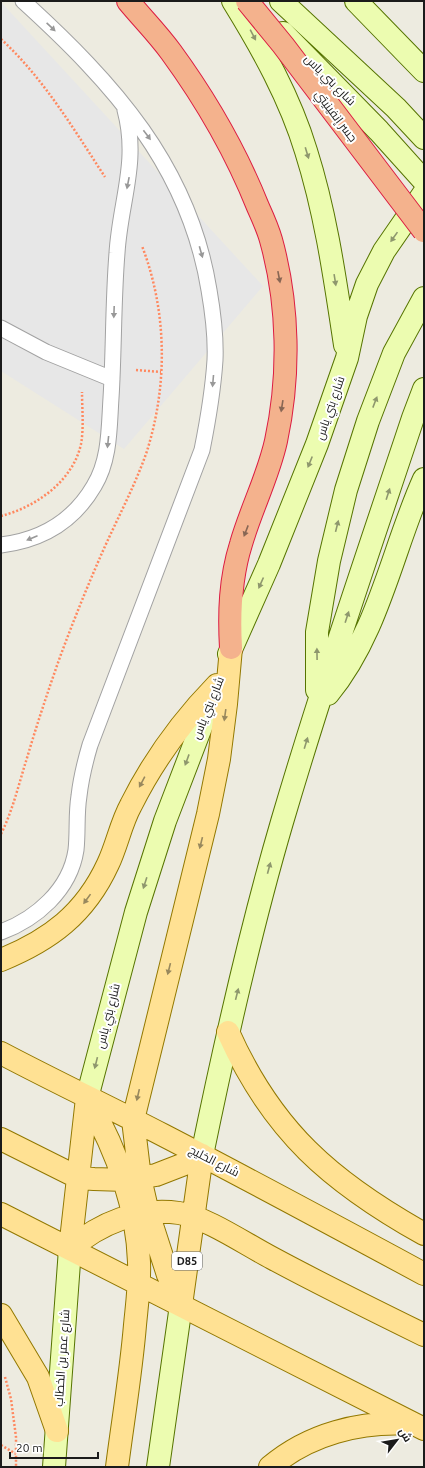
<svg xmlns="http://www.w3.org/2000/svg" width="425" height="1468" font-family="Ubuntu,Cairo,sans-serif">
	<style>
		.parking { fill: #e7e7e7 }
		.lines { fill: none; stroke-linecap: round; stroke-linejoin: round }
		.service-casing { stroke: #a2a2a2; stroke-width: 17 }
		.secondary-casing { stroke: #567400; stroke-width: 24 }
		.primary-casing { stroke: #927800; stroke-width: 24 }
		.trunk-casing { stroke: #dc1c41; stroke-width: 24 }
		.path { stroke: #ff885f; stroke-width: 2.5; stroke-dasharray: 2 2; stroke-linecap: butt }
		.service { stroke: #fff; stroke-width: 15 }
		.secondary { stroke: #ecfcb0; stroke-width: 22 }
		.primary { stroke: #ffe193; stroke-width: 22 }
		.trunk { stroke: #f4b28d; stroke-width: 22 }
		.trunk-bridge-casing { stroke: #dc1c41; stroke-width: 24; stroke-linecap: butt }
		.trunk-bridge { stroke: #f4b28d; stroke-width: 22 }
		.oneway { fill: #989898 }
		.oneway2 { fill: #8e976d }
		.oneway3 { fill: #886654 }
		.oneway4 { fill: #98885d }
		.labels { text-anchor: middle; stroke-width: 4; stroke-linejoin: round; paint-order: stroke }
		.shield { fill: #fff; stroke: #5f5f5f; stroke-width: 1 }
		.shield-label { font-size: 11px; font-weight: bold; fill: #1b1b1b }
		.street-label { font-size: 12px; fill: #1b1b1b; stroke: #fff }
	</style>
	<rect width="100%" height="100%" fill="#edebe0"/>
	<path class="parking" d="M1 2 263 286 124 449 1 371Z"/>
	<g class="lines">
		<defs>
			<path id="service" d="M1 328 46 352 112 379
				M1 545C42 540 73 522 94 486 110 460 109 428 111 398 114 350 113 302 117 253 120 202 139 162 125 110
				M1 932C36 919 70 890 76 850 78 832 76 814 79 796 81 778 85 762 90 745L202 450C208 420 213 391 215 360 216 337 213 313 209 290 189 166 113 83 23 1"/>
			<path id="secondary" d="M233 1C262 48 290 98 306 151 326 214 335 279 345 345
				M281 1 396 108 424 138
				M356 1 424 71
				M283 33 379 131 424 181
				M229 654 269 564 317 444 347 358 356 316 367 284 384 251 424 193
				M317 690V632L329 561 346 490 368 421 394 353 424 298
				M328 694C379 632 392 550 424 479
				M87 1098 136 912 165 821 216 688
				M202 1155C225 1043 250 931 282 822 322 686 368 553 413 418L424 389
				M54 1467 70 1249
				M158 1467 181 1305"/>
			<path id="primary" d="M1 960C50 940 85 914 108 864 117 845 121 823 131 805 154 759 181 722 217 685
				M228 1032C272 1131 331 1182 424 1234
				M1 1053C54 1081 109 1107 163 1135 250 1180 337 1227 424 1274
				M87 1098C116 1149 137 1203 139 1262 140 1283 137 1304 135 1325 131 1373 123 1420 117 1467
				M1 1139 79 1178 94 1179 125 1180 156 1175 187 1163 202 1155
				M1 1214 424 1429
				M70 1249C100 1223 139 1207 179 1213 208 1218 245 1244 272 1258 322 1285 373 1310 424 1335
				M70 1249 87 1098
				M181 1305 168 1275 148 1213 140 1178 133 1120 208 814 219 759 226 704 231 648
				M181 1305 202 1155
				M1 1315 38 1377 57 1431
				M270 1467C309 1434 360 1421 410 1424"/>
			<path id="trunk" d="M128 1C142 18 158 34 171 52 206 100 236 152 258 207 263 218 268 229 271 240 289 305 290 376 276 441 268 477 251 509 241 544 230 579 229 613 231 648"/>
		</defs>
		<use href="#service" class="service-casing"/>
		<use href="#secondary" class="secondary-casing"/>
		<use href="#primary" class="primary-casing"/>
		<use href="#trunk" class="trunk-casing"/>
		<path class="path" d="M1 39C44 79 73 128 105 177
			M136 370 161 372
			M1 516C36 507 73 481 81 444 84 428 82 408 82 392
			M1 834C13 810 19 783 27 758 37 724 48 691 60 657 73 622 87 587 102 553 117 519 135 486 147 451 168 384 167 311 142 246
			M5 1377 11 1399 16 1437V1467
			M1 1445 16 1454"/>
		<use href="#service" class="service"/>
		<use href="#secondary" class="secondary"/>
		<use href="#primary" class="primary"/>
		<use href="#trunk" class="trunk"/>
		<defs>
			<path id="trunk-bridge" d="M247 1 283 45 424 231"/>
		</defs>
		<use href="#trunk-bridge" class="trunk-bridge-casing"/>
		<use href="#trunk-bridge" class="trunk-bridge"/>
	</g>
	<defs><path id="oneway-solid" d="M-6-.8H1V-3.2L6.5 0L1 3.2V.8H-6Z"/></defs>
	<g class="oneway">
		<use href="#oneway-solid" transform="translate(51 27) rotate(43)"/>
		<use href="#oneway-solid" transform="translate(147 135) rotate(53)"/>
		<use href="#oneway-solid" transform="translate(128 183) rotate(101)"/>
		<use href="#oneway-solid" transform="translate(201 252) rotate(74)"/>
		<use href="#oneway-solid" transform="translate(114 312) rotate(92)"/>
		<use href="#oneway-solid" transform="translate(213 381) rotate(95)"/>
		<use href="#oneway-solid" transform="translate(108 442) rotate(96)"/>
		<use href="#oneway-solid" transform="translate(32 538) rotate(157)"/>
	</g>
	<g class="oneway2">
		<use href="#oneway-solid" transform="translate(253 35) rotate(62)"/>
		<use href="#oneway-solid" transform="translate(307 153) rotate(73)"/>
		<use href="#oneway-solid" transform="translate(394 237) rotate(125)"/>
		<use href="#oneway-solid" transform="translate(335 280) rotate(81)"/>
		<use href="#oneway-solid" transform="translate(375 402) rotate(-69)"/>
		<use href="#oneway-solid" transform="translate(310 462) rotate(112)"/>
		<use href="#oneway-solid" transform="translate(388 494) rotate(-72)"/>
		<use href="#oneway-solid" transform="translate(337 526) rotate(-76)"/>
		<use href="#oneway-solid" transform="translate(261 583) rotate(114)"/>
		<use href="#oneway-solid" transform="translate(347 617) rotate(-72)"/>
		<use href="#oneway-solid" transform="translate(317 654) rotate(-91)"/>
		<use href="#oneway-solid" transform="translate(306 743) rotate(-73)"/>
		<use href="#oneway-solid" transform="translate(187 760) rotate(110)"/>
		<use href="#oneway-solid" transform="translate(269 868) rotate(-75)"/>
		<use href="#oneway-solid" transform="translate(145 883) rotate(108)"/>
		<use href="#oneway-solid" transform="translate(237 994) rotate(-76)"/>
		<use href="#oneway-solid" transform="translate(96 1063) rotate(104)"/>
	</g>
	<g class="oneway3">
		<use href="#oneway-solid" transform="translate(279 277) rotate(79)"/>
		<use href="#oneway-solid" transform="translate(282 406) rotate(99)"/>
		<use href="#oneway-solid" transform="translate(246 531) rotate(111)"/>
	</g>
	<g class="oneway4">
		<use href="#oneway-solid" transform="translate(225 715) rotate(98)"/>
		<use href="#oneway-solid" transform="translate(142 782) rotate(118)"/>
		<use href="#oneway-solid" transform="translate(201 843) rotate(104)"/>
		<use href="#oneway-solid" transform="translate(87 899) rotate(126)"/>
		<use href="#oneway-solid" transform="translate(169 969) rotate(104)"/>
		<use href="#oneway-solid" transform="translate(138 1095) rotate(103)"/>
	</g>
	<g class="labels">
		<rect class="shield" x="172" y="1252" width="30" height="18" rx="3"/>
		<g class="shield-label">
			<text x="187" y="1265">D85</text>
		</g>
		<g class="street-label">
			<text transform="translate(330 80) rotate(45)" y="4">شارع بني ياس</text>
			<text transform="translate(336 116) rotate(53)" y="4">جسر إنفينيتي</text>
			<text transform="translate(330 408) rotate(-71)" y="4">شارع بني ياس</text>
			<text transform="translate(208 708) rotate(-68)" y="4">شارع بني ياس</text>
			<text transform="translate(108 1016) rotate(-76)" y="4">شارع بني ياس</text>
			<text transform="translate(214 1161) rotate(27)" y="4">شارع الخليج</text>
			<text transform="translate(62 1358) rotate(-86)" y="4">شارع عمر بن الخطاب</text>
		</g>
	</g>
	<rect width="425" height="1468" fill="none" stroke="#1b1b1b" stroke-width="4"/>
	<g transform="translate(397 1440) rotate(59)" stroke="#ffffff" stroke-width="3" paint-order="stroke">
	<path d="M0-3L7 15L0 10L-7 15Z" fill="#1b1b1b"/>
	<text y="-6" font-size="11" font-weight="bold" text-anchor="middle" fill="#1b1b1b">ش</text>
	</g>
	<path d="M10 1452v6h88v-6" fill="none" stroke="#1b1b1b" stroke-width="2"/>
	<text x="16" y="1452" font-size="12" fill="#1b1b1b" stroke="#ffffff" stroke-width="3" paint-order="stroke">20 m</text>
</svg>
